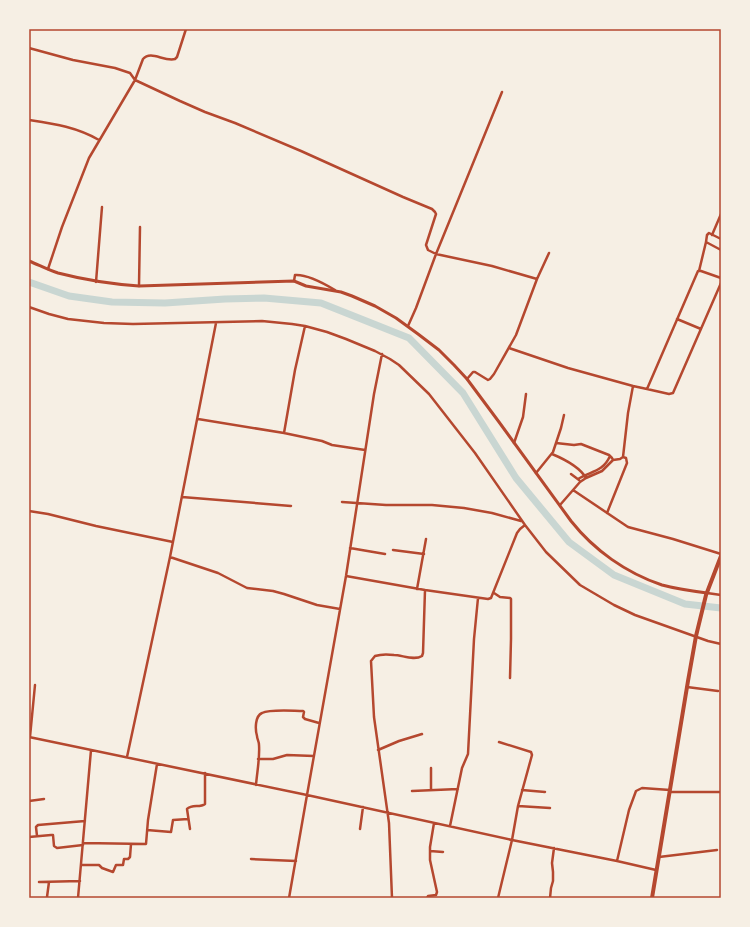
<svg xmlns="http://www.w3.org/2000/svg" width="750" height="927" font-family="'Public Sans',sans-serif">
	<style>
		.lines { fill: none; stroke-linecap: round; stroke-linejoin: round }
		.river { stroke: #c9d6d2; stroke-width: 7 }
		.minor { stroke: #b5482f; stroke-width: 2.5 }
		.tertiary { stroke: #b5482f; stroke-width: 3 }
		.trunk { stroke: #b5482f; stroke-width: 4 }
		.neatline { fill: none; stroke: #b5482f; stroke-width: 1.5 }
	</style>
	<rect width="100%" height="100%" fill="#f6efe4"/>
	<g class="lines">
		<path class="river" d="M29 282 69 296 112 302 165 303 225 299 264 298 321 303 409 338 463 393 516 478 569 542 614 575 685 604 721 608"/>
		<path class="minor" d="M29 48 73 60 115 68 130 73 135 80 180 101 205 112 235 123 301 151 403 197 432 209 435 212 436 214 426 245 428 250 436 254 492 266 537 279
			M29 120C55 124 76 127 99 140
			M712 235 721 214
			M706 242 721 250
			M48 269 62 227 89 158 135 80 143 59C151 50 164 62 175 59L177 57 186 29
			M699 271 706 242 707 235 709 233 721 239
			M294 281 295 275C307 274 325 284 335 290
			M96 282 102 207
			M139 286 140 227
			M29 307 49 314 68 319 104 323 133 324 262 321 292 324 305 326 327 332 346 339 375 351 390 359 399 365 429 394 475 453 525 525 546 552 580 585 614 605 635 615 708 641 721 644
			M677 319 701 329
			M408 326 416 308 436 254 456 205 502 92
			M509 348 568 368 633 386
			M467 379 473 372H475L488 380 490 379 494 374 516 335 537 279 549 253
			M647 389 669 394 673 393 721 283
			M198 419 284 433 322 441 332 445 365 450
			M284 433 295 370 305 326
			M514 443 523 417 526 394
			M556 443 574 445 581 444 609 455 612 458 613 460
			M552 454C564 459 579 466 586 478
			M536 473 553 452 561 428 564 415
			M571 474 579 480
			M578 479C591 471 603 472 610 456
			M573 490 628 527 673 539 721 554
			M182 497 291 506
			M342 502 386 505H432L464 508 492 513 521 521
			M560 505 580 482 586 478 602 471 613 460 620 459 623 457 628 413 633 386 647 389 698 271H701L721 278
			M29 511 48 514 96 526 173 542
			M607 513 627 463 626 458 623 457
			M350 548 385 554
			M393 550 424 554
			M170 557 218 573 247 588 273 591 284 594 317 605 340 609
			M346 576 425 590 423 653 422 656C414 661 402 655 394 655 387 654 381 654 375 656L371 661 374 717 389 823 392 898
			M417 589 426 539
			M425 590 488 599 491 598 517 533 520 529 525 525
			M494 593 500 597 510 598 511 599V639L510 678
			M707 593 721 595
			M687 687 718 691
			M29 737 307 795 346 576 374 394 382 354
			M30 737 35 685
			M378 750 399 741 422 734
			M127 757 170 557 216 323
			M258 759H273L287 755 314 756
			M431 768V790
			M256 785C257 772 260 758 259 745 259 741 257 739 257 736 255 729 255 716 262 713 270 709 293 711 303 711L304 712 303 717 305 719 319 723
			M522 790 545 792
			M412 791 458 789
			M670 792H721
			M29 801 44 799
			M518 806 550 808
			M450 826 462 768 468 754 474 639 478 598
			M190 829 187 809C192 804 200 808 205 804V773
			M360 829 363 807
			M147 830 171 832 173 820 188 819
			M37 836 36 827 38 825 85 821
			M29 837 51 835H53L54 846 57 848 83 845
			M83 843 146 844 148 820 157 764
			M430 851 443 852
			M659 857 717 850
			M251 859 296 861
			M617 861 629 810 636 791 642 788 670 790
			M81 865H99L102 868 113 872 116 865H123L124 859H128L130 857 131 844
			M39 882 80 881
			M47 897 49 882
			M78 898 91 750
			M289 898 307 795 512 840 617 861 656 870
			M427 898 428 896 436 895 437 892 430 860V847L434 823
			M498 898 512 840 518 806 532 755 531 752 499 742
			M550 898 551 888 553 881V872L552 863 554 848"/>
		<path class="tertiary" d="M29 261C39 265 48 270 58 273 85 280 111 284 139 286L294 281 306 286 341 292 352 296 375 306 396 318 418 334 439 350 454 365 467 379 499 422 571 521C594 550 626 573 662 585 677 589 692 591 707 593"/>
		<path class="trunk" d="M652 898 688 681 696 636 706 595 721 556"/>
	</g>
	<rect width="750" height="927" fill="none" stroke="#f6efe4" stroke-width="60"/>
	<rect x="30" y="30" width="690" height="867" class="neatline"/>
</svg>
